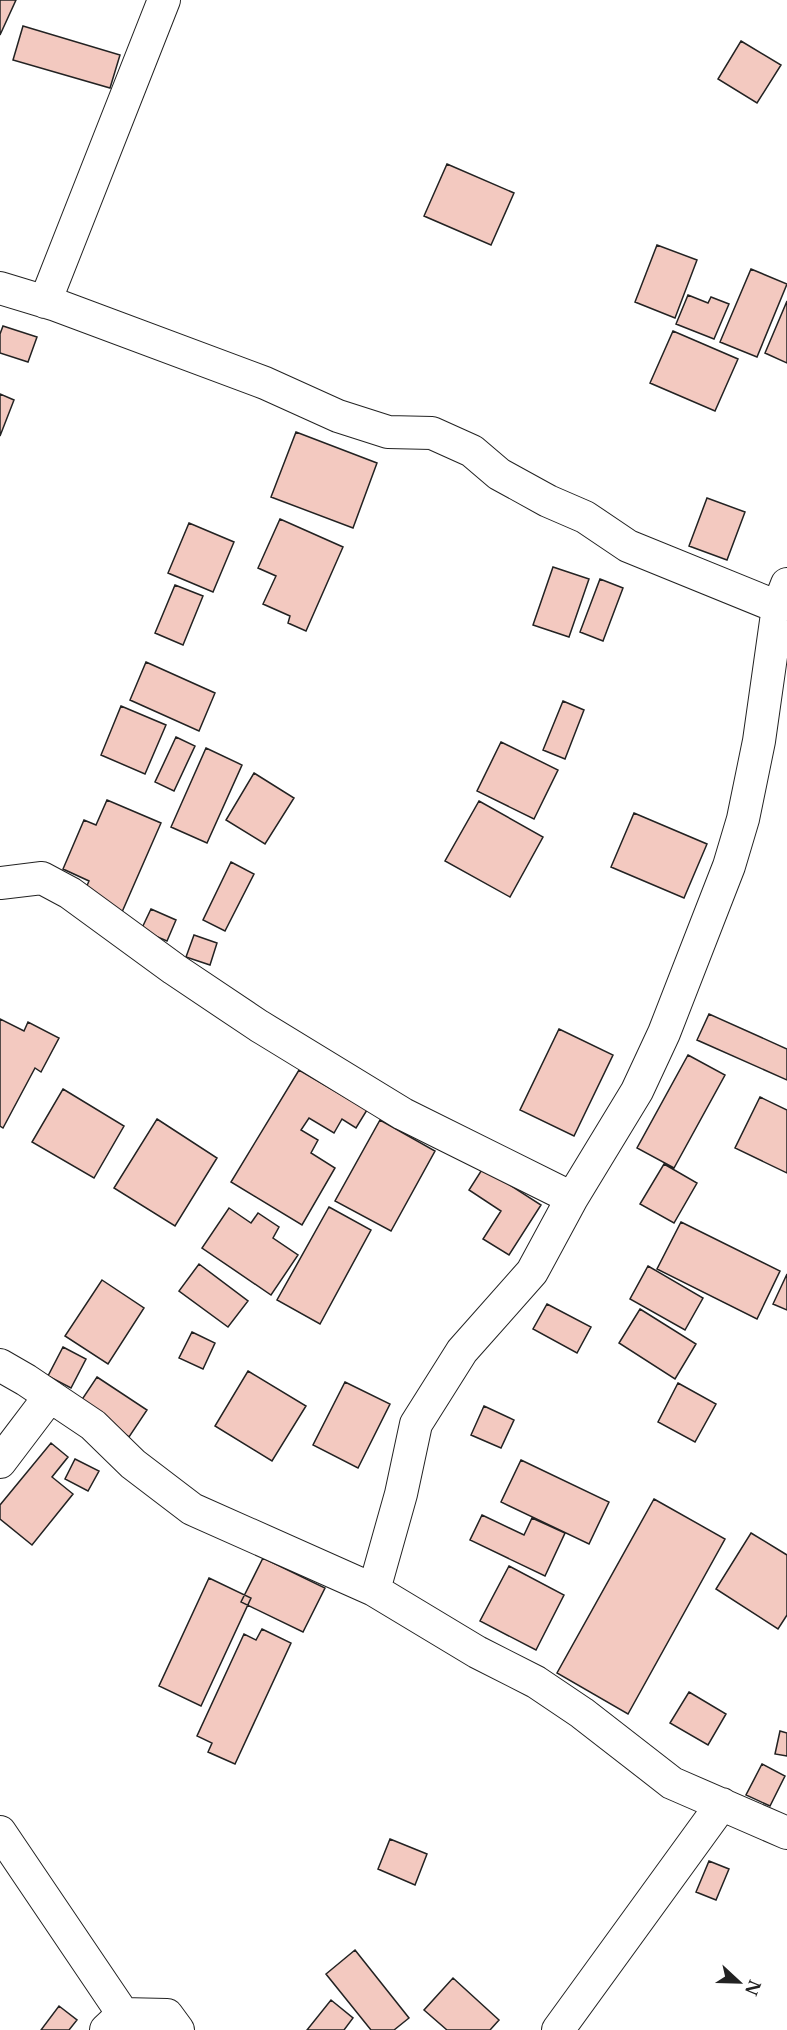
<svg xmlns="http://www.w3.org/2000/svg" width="787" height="2030" font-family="'Libre Baskerville',serif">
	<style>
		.building { fill: #f3c9c0; stroke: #222; stroke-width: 1.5 }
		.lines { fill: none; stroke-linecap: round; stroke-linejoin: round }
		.street-casing { stroke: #222; stroke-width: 34 }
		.street { stroke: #fff; stroke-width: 32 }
	</style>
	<rect width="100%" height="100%" fill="#fff"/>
	<path class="building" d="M0 0H16L0 35Z
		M23 26 120 55 110 88 13 60Z
		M741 41 781 65 757 103 718 79Z
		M447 164 514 193 491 245 424 216Z
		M657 245 697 260 675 318 635 302Z
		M751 269 787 284 757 357 720 342Z
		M688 295 708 303 711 297 729 304 714 339 676 324Z
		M787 301V363L765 353Z
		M3 326 37 337 28 362 0 353V334Z
		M673 331 738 359 715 411 650 383Z
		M0 394 14 400 0 436Z
		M296 432 377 463 353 528 271 497Z
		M707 498 745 512 727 560 689 546Z
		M280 519 343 547 306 631 288 623 290 616 263 604 276 576 258 568Z
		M189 523 234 542 213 592 168 573Z
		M553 567 589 579 569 637 533 625Z
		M600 579 623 588 603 641 580 632Z
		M175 585 203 596 183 645 155 633Z
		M146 662 215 693 199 731 130 700Z
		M563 701 584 710 565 759 543 750Z
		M121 706 166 725 145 774 101 755Z
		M176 737 195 746 174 791 155 782Z
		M501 742 558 770 534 819 477 791Z
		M206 748 242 765 207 843 171 827Z
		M254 773 294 798 265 844 226 820Z
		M107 800 161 823 122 912 83 895 89 881 63 869 84 820 96 825Z
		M479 801 543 837 510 897 445 861Z
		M634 813 707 844 684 898 611 867Z
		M231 862 254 874 225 931 203 920Z
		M151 909 176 920 167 941 141 930Z
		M194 935 217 943 210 965 186 957Z
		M709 1014 787 1049V1080L697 1040Z
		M0 1019 24 1031 28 1022 59 1038 41 1072 35 1068 3 1128 0 1126Z
		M559 1029 613 1055 574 1136 520 1110Z
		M688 1055 725 1075 674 1168 637 1148Z
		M299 1070 367 1110 356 1128 342 1119 334 1133 309 1118 301 1130 318 1140 311 1153 335 1168 302 1225 231 1182Z
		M63 1089 124 1126 94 1178 32 1142Z
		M760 1097 787 1110V1173L735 1148Z
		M157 1119 217 1158 175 1226 114 1188Z
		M380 1120 435 1151 391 1231 335 1201Z
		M664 1164 697 1183 674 1223 640 1204Z
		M483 1168 541 1205 509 1255 483 1239 501 1211 469 1190Z
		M329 1207 371 1230 320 1324 277 1300Z
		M229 1208 251 1223 258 1213 279 1227 273 1238 298 1255 271 1295 202 1248Z
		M681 1222 780 1271 757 1319 657 1269Z
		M199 1264 248 1301 228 1327 179 1291Z
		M648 1266 703 1298 685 1330 630 1299Z
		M787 1274V1310L773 1304Z
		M102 1280 144 1308 108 1364 65 1336Z
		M547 1304 591 1327 577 1353 533 1329Z
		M640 1309 696 1344 675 1379 619 1343Z
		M192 1332 215 1343 203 1369 179 1358Z
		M63 1347 86 1359 71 1388 48 1376Z
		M248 1371 306 1406 272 1461 215 1426Z
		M97 1377 147 1410 129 1437 79 1404Z
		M345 1382 390 1404 358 1468 313 1445Z
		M678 1383 716 1404 695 1442 658 1422Z
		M484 1406 514 1420 501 1448 471 1435Z
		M51 1443 68 1457 52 1477 73 1494 32 1545 0 1519V1505Z
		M75 1459 99 1471 88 1491 65 1479Z
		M521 1460 609 1502 589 1544 501 1502Z
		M654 1499 725 1539 628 1714 557 1673Z
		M482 1515 524 1535 532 1518 565 1533 545 1576 470 1540Z
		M751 1533 787 1555V1615L778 1629 716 1589Z
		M263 1558 325 1588 303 1632 241 1602Z
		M509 1566 564 1595 536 1650 480 1621Z
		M209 1578 251 1598 201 1706 159 1686Z
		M262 1629 291 1643 235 1764 208 1752 212 1743 197 1736 244 1634 256 1640Z
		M689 1692 726 1714 708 1745 670 1723Z
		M780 1731 787 1733V1756L775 1754Z
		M762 1764 785 1776 770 1806 746 1795Z
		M390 1839 427 1854 415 1885 378 1869Z
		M709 1861 729 1869 716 1900 696 1892Z
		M355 1950 409 2018 394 2030H371L326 1974Z
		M453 1978 499 2020 490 2030H447L424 2010Z
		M331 2000 353 2018 344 2030H307Z
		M59 2006 77 2020 69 2030H41Z"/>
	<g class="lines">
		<defs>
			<path id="street" d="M0 288 56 305 265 383 338 416 388 432 432 433 472 451 499 474 548 501 585 517 628 546 778 607
				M45 302 164 0
				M0 883 42 878 70 893 174 969 259 1026 403 1114 572 1198
				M0 1365 26 1380 93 1425 133 1464 192 1509 374 1590 477 1652 536 1682 582 1713 672 1783 787 1833
				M0 1462 50 1396
				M374 1590 401 1494 416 1424 462 1351 532 1272 572 1198 637 1091 664 1033 729 866 743 819 759 741 778 607 787 584
				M0 1832 123 2014
				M106 2030 123 2014 167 2015 178 2030
				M558 2030 722 1804"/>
		</defs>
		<use href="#street" class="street-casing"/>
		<use href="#street" class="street"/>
	</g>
	<g transform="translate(739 1982) rotate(112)" stroke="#ffffff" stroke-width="4.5" paint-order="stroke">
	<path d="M0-4.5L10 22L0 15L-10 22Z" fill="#222222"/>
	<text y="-9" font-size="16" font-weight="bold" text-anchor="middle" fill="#222222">N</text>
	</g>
</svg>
